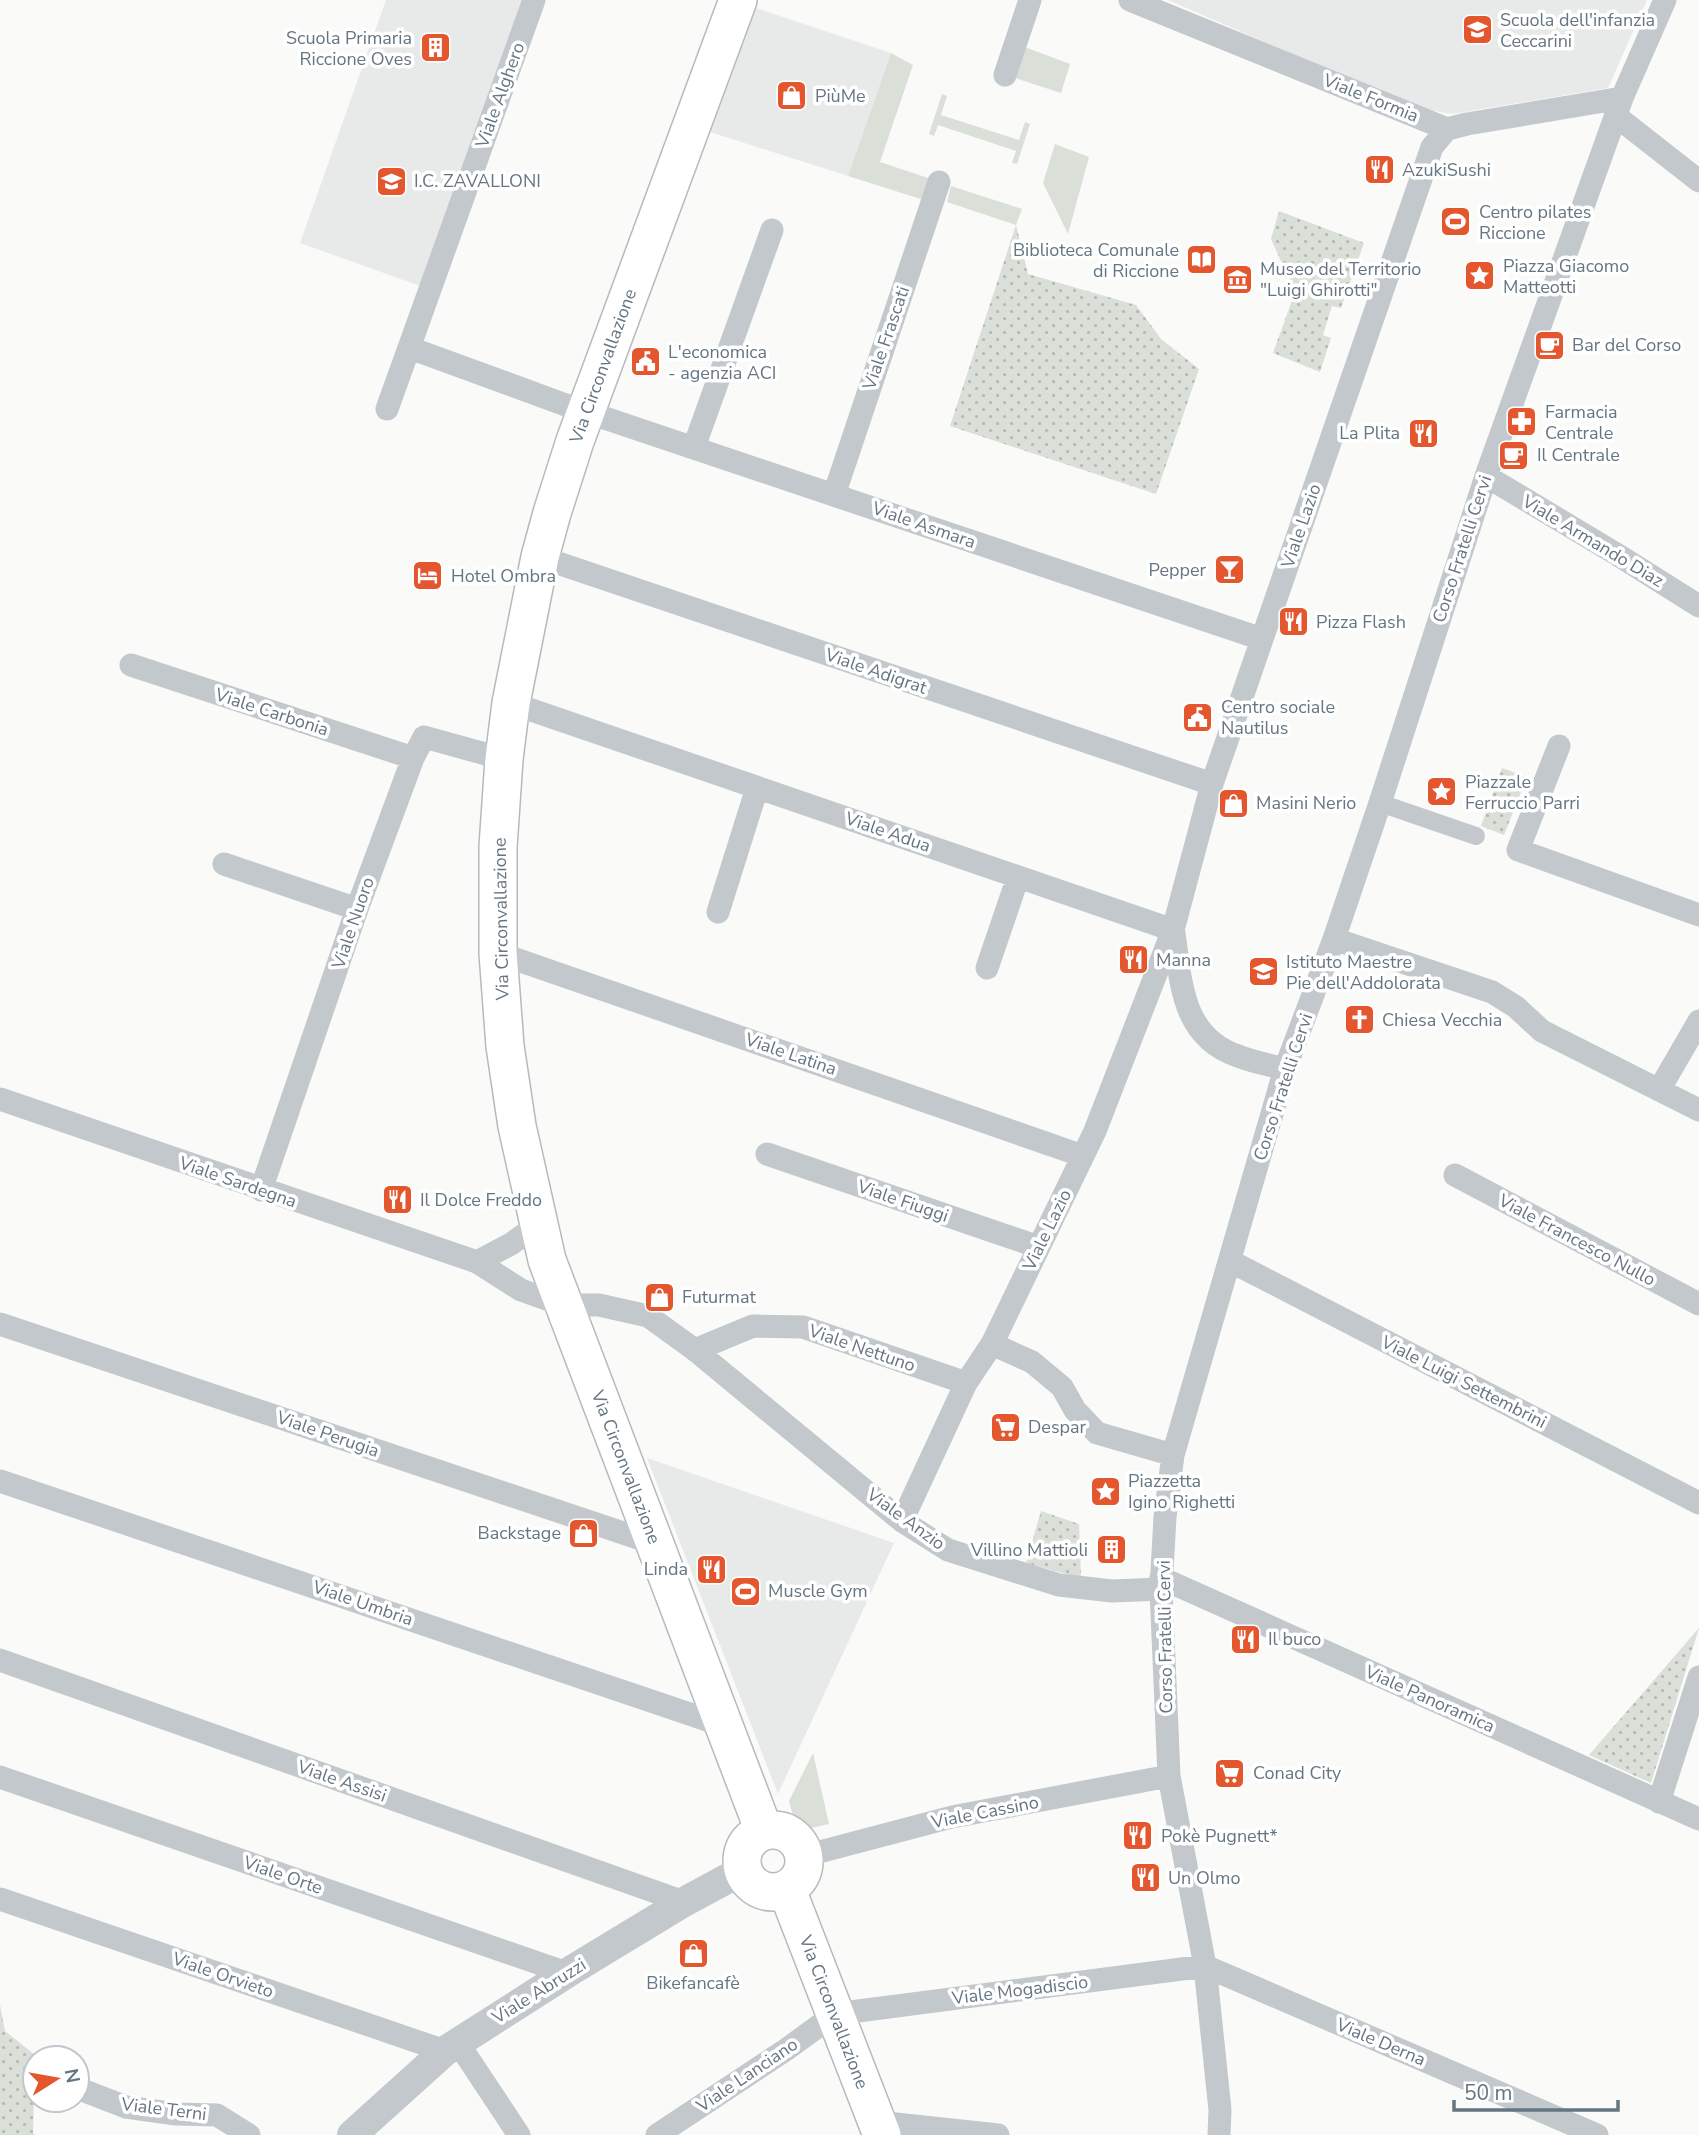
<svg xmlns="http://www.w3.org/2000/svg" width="1699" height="2135" font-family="'Nunito Sans',sans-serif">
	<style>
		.built { fill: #e8e9e9 }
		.grass { fill: #dadfd7 }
		.park { fill: url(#park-dots) }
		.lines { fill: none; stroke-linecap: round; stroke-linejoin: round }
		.primary-casing { stroke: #b5babe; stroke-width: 40 }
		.pedestrian { stroke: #c3c8cc; stroke-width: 18 }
		.minor { stroke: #c3c8cc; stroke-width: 23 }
		.tertiary { stroke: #c3c8cc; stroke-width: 30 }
		.primary { stroke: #fff; stroke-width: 37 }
		.labels { text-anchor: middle; stroke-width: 7; stroke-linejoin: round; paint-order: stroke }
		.poi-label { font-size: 18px; fill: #657683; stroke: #fff; text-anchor: start }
		.street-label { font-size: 18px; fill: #657683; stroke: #fff }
	</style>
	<defs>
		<pattern id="park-dots" width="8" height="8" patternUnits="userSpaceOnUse" patternTransform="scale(1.75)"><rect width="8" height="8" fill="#dadfd7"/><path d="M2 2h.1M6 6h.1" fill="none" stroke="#b4b9b4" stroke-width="1.8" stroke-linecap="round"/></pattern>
	</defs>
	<rect width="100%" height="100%" fill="#fafaf8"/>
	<path class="built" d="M386 0H524L423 287 300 243Z
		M1168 0H1647L1608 88 1452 114 1416 108Z
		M756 8 891 53 848 176 710 132Z
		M647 1458 894 1543 778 1794Z"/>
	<path class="grass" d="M1022 46 1070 64 1061 93 1012 77Z
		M891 53 913 65 880 162 931 179 924 200 848 176Z
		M942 94 947 96 941 115 1019 140 1025 122 1030 124 1017 164 1012 163 1016 151 938 125 934 136 929 134Z
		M1055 144 1089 157 1068 234 1043 183Z
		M951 186 1022 209 1016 225 947 202Z
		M813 1753 829 1824 797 1831 789 1801Z"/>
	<path class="park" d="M1279 211 1364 243 1341 308 1332 306 1323 335 1331 338 1320 372 1273 353 1295 292 1271 239Z
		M1016 225 1028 274 1136 305 1161 339 1199 369 1156 494 950 426Z
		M1502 768 1527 777 1504 835 1481 826Z
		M1041 1511 1079 1524 1081 1578 1026 1563Z
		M1699 1628 1651 1783 1589 1755Z
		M0 2005 5 2031 39 2058H35L33 2133 35 2135H0Z"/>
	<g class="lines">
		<defs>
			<path id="primary" d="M738 0 575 441 552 513 540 557 511 703 504 759 498 847V953L505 1046 517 1126 547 1260 764 1831
				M742 1861a31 31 0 1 1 62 0a31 31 0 1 1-62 0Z
				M787 1890 882 2135"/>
		</defs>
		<use href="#primary" class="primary-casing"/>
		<path class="pedestrian" d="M1380 803 1476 836"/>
		<path class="minor" d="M1130 0 1447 129 1467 124 1622 98
			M1005 75 1030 0
			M1616 116 1699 181
			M410 348 563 404 1262 639
			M387 409 534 0
			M694 447 772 230
			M1486 476 1618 555 1699 606
			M834 495 939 182
			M540 557 1212 784
			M131 665 413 758
			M511 703 1173 930
			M1559 746 1518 850 1699 915
			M224 864 357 909
			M718 912 757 788
			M1174 933C1181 983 1182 1037 1238 1056 1253 1062 1270 1065 1285 1069
			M1334 939 1492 992 1516 1007 1542 1031 1699 1110
			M498 953 1083 1156
			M987 968 1018 877
			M1659 1090 1699 1021
			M0 1099 477 1262 521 1290 563 1305H599L648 1316 695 1350 902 1521 948 1550 1059 1585 1112 1591 1161 1589
			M767 1154 1039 1247
			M1455 1175 1699 1304
			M261 1190 357 909 413 758 424 737 504 759
			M1230 1261 1699 1503
			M477 1262 511 1244 537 1225
			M0 1324 656 1544
			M992 1344 1032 1362 1062 1387 1075 1410 1097 1433 1173 1455
			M695 1350 753 1326 803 1327 966 1383
			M0 1481 725 1726
			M902 1521 966 1383 992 1344 1095 1131 1173 930 1212 784 1432 147 1447 129
			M1161 1578 1699 1819
			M0 1660 684 1902
			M0 1777 567 1973
			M1659 1802 1699 1677
			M804 1856 952 1817 1169 1776
			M0 1899 445 2051
			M458 2043 519 2135
			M77 2088 126 2107 176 2114 217 2115 249 2135
			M877 2122 998 2135
			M657 2135 787 2049 835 2014 1205 1966 1597 2135
			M1219 2135 1220 2110 1205 1966 1169 1776 1161 1589 1165 1517 1173 1455 1285 1069 1334 939 1380 803 1486 476 1622 98 1665 0"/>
		<path class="tertiary" d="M352 2135 445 2051 567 1973 684 1902 734 1875 745 1874"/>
		<use href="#primary" class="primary"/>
	</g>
	<defs>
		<symbol id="school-square" viewBox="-11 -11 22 22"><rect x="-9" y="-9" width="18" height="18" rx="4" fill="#e4572e" stroke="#fff"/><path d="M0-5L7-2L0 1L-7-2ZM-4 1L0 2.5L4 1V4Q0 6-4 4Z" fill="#fff"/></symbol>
		<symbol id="building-square" viewBox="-11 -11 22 22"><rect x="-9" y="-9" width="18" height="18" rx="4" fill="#e4572e" stroke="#fff"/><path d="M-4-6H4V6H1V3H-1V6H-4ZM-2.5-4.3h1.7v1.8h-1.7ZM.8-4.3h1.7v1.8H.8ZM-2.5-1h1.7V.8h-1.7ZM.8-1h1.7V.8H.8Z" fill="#fff"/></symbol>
		<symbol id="shop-square" viewBox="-11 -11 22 22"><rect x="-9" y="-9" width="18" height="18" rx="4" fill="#e4572e" stroke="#fff"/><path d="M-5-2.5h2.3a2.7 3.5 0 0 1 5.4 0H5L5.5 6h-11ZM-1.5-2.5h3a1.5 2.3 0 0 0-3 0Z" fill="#fff"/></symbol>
		<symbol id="restaurant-square" viewBox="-11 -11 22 22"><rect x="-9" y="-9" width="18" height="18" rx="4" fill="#e4572e" stroke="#fff"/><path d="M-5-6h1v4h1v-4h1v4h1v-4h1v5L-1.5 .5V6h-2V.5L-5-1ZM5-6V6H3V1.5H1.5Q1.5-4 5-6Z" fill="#fff"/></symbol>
		<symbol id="stadium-square" viewBox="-11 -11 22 22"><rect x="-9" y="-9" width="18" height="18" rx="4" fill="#e4572e" stroke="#fff"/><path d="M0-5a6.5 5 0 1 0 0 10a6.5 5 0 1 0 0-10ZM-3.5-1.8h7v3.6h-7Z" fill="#fff"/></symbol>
		<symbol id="library-square" viewBox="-11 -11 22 22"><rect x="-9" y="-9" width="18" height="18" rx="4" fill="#e4572e" stroke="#fff"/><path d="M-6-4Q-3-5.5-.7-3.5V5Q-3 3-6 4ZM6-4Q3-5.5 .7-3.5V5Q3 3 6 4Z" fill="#fff"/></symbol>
		<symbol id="sight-square" viewBox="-11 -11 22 22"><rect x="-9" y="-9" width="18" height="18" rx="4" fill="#e4572e" stroke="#fff"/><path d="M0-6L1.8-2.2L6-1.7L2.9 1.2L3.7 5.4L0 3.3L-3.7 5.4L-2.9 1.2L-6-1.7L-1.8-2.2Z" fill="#fff"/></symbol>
		<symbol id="museum-square" viewBox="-11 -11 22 22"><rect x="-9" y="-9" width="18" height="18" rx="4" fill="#e4572e" stroke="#fff"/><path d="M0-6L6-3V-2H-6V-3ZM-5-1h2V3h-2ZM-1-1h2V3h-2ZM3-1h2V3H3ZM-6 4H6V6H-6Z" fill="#fff"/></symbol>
		<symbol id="cafe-square" viewBox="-11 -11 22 22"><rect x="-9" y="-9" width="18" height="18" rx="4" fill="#e4572e" stroke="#fff"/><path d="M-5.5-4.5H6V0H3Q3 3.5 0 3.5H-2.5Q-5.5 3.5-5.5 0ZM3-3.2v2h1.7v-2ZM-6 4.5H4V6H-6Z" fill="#fff"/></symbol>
		<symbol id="civic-square" viewBox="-11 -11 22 22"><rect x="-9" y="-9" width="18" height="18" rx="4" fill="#e4572e" stroke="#fff"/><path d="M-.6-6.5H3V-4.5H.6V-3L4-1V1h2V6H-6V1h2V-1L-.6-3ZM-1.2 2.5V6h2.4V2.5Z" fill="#fff"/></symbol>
		<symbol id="pharmacy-square" viewBox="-11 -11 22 22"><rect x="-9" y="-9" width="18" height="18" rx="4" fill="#e4572e" stroke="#fff"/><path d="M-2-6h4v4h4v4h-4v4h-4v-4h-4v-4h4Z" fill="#fff"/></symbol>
		<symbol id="bar-square" viewBox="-11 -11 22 22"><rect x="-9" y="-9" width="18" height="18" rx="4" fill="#e4572e" stroke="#fff"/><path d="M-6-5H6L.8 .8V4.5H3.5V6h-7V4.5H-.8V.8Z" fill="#fff"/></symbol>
		<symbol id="hotel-square" viewBox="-11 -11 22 22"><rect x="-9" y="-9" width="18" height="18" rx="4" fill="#e4572e" stroke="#fff"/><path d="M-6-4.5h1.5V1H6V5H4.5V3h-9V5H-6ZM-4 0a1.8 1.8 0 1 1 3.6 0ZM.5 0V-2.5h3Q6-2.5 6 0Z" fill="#fff"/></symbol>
		<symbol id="church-square" viewBox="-11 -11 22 22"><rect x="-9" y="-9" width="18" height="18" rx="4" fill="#e4572e" stroke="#fff"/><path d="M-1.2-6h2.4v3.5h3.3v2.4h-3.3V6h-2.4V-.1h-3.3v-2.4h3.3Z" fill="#fff"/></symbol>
		<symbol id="supermarket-square" viewBox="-11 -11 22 22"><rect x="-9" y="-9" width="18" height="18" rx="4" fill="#e4572e" stroke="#fff"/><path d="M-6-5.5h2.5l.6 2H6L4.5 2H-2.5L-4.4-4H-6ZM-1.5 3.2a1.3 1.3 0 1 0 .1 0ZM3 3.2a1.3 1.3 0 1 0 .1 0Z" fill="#fff"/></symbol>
	</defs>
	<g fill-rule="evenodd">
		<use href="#school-square" x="1460" y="12" width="35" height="35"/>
		<use href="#building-square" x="418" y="30" width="35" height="35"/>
		<use href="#shop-square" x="774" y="78" width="35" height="35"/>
		<use href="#restaurant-square" x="1362" y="152" width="35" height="35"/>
		<use href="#school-square" x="374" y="164" width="35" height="35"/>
		<use href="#stadium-square" x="1438" y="204" width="35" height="35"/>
		<use href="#library-square" x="1184" y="242" width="35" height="35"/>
		<use href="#sight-square" x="1462" y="258" width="35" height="35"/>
		<use href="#museum-square" x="1220" y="262" width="35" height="35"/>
		<use href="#cafe-square" x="1532" y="328" width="35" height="35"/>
		<use href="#civic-square" x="628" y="344" width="35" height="35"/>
		<use href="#pharmacy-square" x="1504" y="404" width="35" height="35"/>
		<use href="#restaurant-square" x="1406" y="416" width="35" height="35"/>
		<use href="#cafe-square" x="1496" y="438" width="35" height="35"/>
		<use href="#bar-square" x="1212" y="552" width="35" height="35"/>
		<use href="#hotel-square" x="410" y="558" width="35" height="35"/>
		<use href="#restaurant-square" x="1276" y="604" width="35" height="35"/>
		<use href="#civic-square" x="1180" y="700" width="35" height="35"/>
		<use href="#sight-square" x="1424" y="774" width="35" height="35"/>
		<use href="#shop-square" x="1216" y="786" width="35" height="35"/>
		<use href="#restaurant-square" x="1116" y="942" width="35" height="35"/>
		<use href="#school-square" x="1246" y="954" width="35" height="35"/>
		<use href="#church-square" x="1342" y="1002" width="35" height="35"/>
		<use href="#restaurant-square" x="380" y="1182" width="35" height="35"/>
		<use href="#shop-square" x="642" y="1280" width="35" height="35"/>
		<use href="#supermarket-square" x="988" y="1410" width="35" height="35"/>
		<use href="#sight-square" x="1088" y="1474" width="35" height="35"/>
		<use href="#shop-square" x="566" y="1516" width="35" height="35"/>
		<use href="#building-square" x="1094" y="1532" width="35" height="35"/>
		<use href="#restaurant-square" x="694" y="1552" width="35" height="35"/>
		<use href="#stadium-square" x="728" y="1574" width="35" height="35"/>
		<use href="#restaurant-square" x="1228" y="1622" width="35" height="35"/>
		<use href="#supermarket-square" x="1212" y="1756" width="35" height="35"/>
		<use href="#restaurant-square" x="1120" y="1818" width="35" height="35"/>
		<use href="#restaurant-square" x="1128" y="1860" width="35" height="35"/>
		<use href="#shop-square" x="676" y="1936" width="35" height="35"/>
	</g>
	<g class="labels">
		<g class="poi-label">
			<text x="1500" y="26">Scuola dell'infanzia<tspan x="1500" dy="21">Ceccarini</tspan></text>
			<text x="412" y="44" text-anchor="end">Scuola Primaria<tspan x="412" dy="21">Riccione Oves</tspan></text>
			<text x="815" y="102">PiùMe</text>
			<text x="1402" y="176">AzukiSushi</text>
			<text x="414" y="187">I.C. ZAVALLONI</text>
			<text x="1479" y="218">Centro pilates<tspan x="1479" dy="21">Riccione</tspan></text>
			<text x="1179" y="256" text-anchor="end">Biblioteca Comunale<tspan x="1179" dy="21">di Riccione</tspan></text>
			<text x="1503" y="272">Piazza Giacomo<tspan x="1503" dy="21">Matteotti</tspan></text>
			<text x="1260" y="275">Museo del Territorio<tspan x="1260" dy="21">"Luigi Ghirotti"</tspan></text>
			<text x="1572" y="351">Bar del Corso</text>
			<text x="668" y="358">L'economica<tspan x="668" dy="21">- agenzia ACI</tspan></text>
			<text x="1545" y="418">Farmacia<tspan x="1545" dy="21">Centrale</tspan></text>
			<text x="1400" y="439" text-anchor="end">La Plita</text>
			<text x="1537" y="461">Il Centrale</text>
			<text x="1206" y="576" text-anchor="end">Pepper</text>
			<text x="451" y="582">Hotel Ombra</text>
			<text x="1316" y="628">Pizza Flash</text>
			<text x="1221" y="713">Centro sociale<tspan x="1221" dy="21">Nautilus</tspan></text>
			<text x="1465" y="788">Piazzale<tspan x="1465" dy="21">Ferruccio Parri</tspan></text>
			<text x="1256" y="809">Masini Nerio</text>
			<text x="1156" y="966">Manna</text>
			<text x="1286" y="968">Istituto Maestre<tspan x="1286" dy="21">Pie dell'Addolorata</tspan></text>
			<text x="1382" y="1026">Chiesa Vecchia</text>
			<text x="420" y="1206">Il Dolce Freddo</text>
			<text x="682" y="1303">Futurmat</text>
			<text x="1028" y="1433">Despar</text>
			<text x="1128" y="1487">Piazzetta<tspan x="1128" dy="21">Igino Righetti</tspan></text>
			<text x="561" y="1539" text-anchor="end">Backstage</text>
			<text x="1088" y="1556" text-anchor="end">Villino Mattioli</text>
			<text x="688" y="1575" text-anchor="end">Linda</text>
			<text x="768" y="1597">Muscle Gym</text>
			<text x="1268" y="1645">Il buco</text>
			<text x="1253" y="1779">Conad City</text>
			<text x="1161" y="1842">Pokè Pugnett*</text>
			<text x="1168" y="1884">Un Olmo</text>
			<text x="693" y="1989" text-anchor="middle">Bikefancafè</text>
		</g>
		<g class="street-label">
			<text transform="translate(500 95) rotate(-70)" y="6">Viale Alghero</text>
			<text transform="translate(1371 98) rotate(22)" y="6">Viale Formia</text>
			<text transform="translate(886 338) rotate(-71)" y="6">Viale Frascati</text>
			<text transform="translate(603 366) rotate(-70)" y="6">Via Circonvallazione</text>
			<text transform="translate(924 525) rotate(19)" y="6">Viale Asmara</text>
			<text transform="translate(1301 526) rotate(-71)" y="6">Viale Lazio</text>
			<text transform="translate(1593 541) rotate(31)" y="6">Viale Armando Diaz</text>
			<text transform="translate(1462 549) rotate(-72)" y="6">Corso Fratelli Cervi</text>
			<text transform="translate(876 671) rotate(19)" y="6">Viale Adigrat</text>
			<text transform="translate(272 712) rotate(18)" y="6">Viale Carbonia</text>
			<text transform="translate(888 832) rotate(19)" y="6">Viale Adua</text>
			<text transform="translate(501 919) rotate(-91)" y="6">Via Circonvallazione</text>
			<text transform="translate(353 923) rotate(-71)" y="6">Viale Nuoro</text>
			<text transform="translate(791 1054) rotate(19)" y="6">Viale Latina</text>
			<text transform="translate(1283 1087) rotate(-72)" y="6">Corso Fratelli Cervi</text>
			<text transform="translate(238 1182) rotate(19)" y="6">Viale Sardegna</text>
			<text transform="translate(903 1201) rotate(19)" y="6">Viale Fiuggi</text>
			<text transform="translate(1047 1230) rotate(-64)" y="6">Viale Lazio</text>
			<text transform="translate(1577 1240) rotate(28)" y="6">Viale Francesco Nullo</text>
			<text transform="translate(862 1348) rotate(19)" y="6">Viale Nettuno</text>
			<text transform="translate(1464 1382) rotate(27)" y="6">Viale Luigi Settembrini</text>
			<text transform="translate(328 1434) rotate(19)" y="6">Viale Perugia</text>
			<text transform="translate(626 1467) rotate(69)" y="6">Via Circonvallazione</text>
			<text transform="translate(906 1519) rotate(36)" y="6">Viale Anzio</text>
			<text transform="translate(363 1603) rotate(19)" y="6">Viale Umbria</text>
			<text transform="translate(1165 1637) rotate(-91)" y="6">Corso Fratelli Cervi</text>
			<text transform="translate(1430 1699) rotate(24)" y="6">Viale Panoramica</text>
			<text transform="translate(342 1781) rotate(19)" y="6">Viale Assisi</text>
			<text transform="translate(985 1812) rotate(-11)" y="6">Viale Cassino</text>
			<text transform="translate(283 1875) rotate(19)" y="6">Viale Orte</text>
			<text transform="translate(223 1975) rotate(19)" y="6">Viale Orvieto</text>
			<text transform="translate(1020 1990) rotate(-7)" y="6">Viale Mogadiscio</text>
			<text transform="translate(539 1991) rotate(-32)" y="6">Viale Abruzzi</text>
			<text transform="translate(834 2012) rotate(69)" y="6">Via Circonvallazione</text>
			<text transform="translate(1381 2042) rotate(23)" y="6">Viale Derna</text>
			<text transform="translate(747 2075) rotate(-34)" y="6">Viale Lanciano</text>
			<text transform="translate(164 2109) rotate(7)" y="6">Viale Terni</text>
		</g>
	</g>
	<g transform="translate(56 2079) rotate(79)"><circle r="33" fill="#ffffff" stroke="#c1c8cd" stroke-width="2"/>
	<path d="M0-5L12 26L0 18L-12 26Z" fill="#e4572e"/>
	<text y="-10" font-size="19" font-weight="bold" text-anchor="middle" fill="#657683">N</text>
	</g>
	<path d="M1454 2100v10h164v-10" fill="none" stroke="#657683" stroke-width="3.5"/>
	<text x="1464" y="2100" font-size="21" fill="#657683" stroke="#ffffff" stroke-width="5" paint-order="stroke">50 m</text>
</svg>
